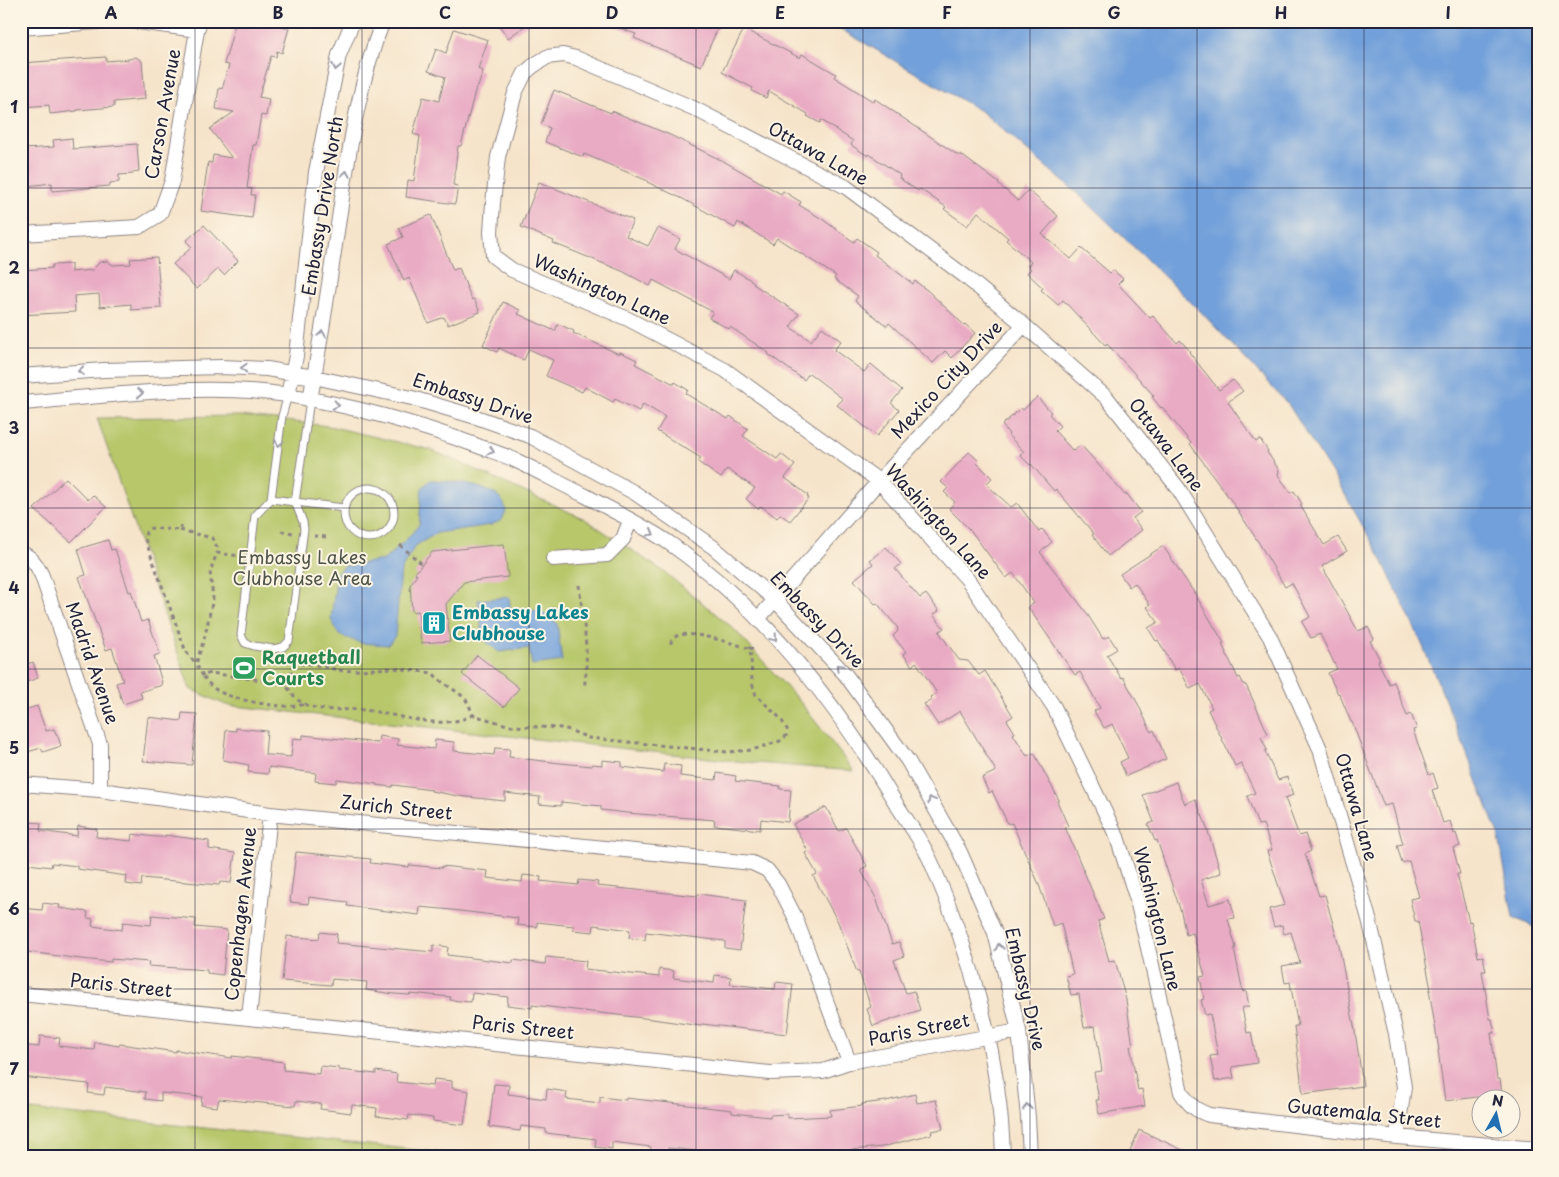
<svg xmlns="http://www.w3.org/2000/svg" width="1559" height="1177" font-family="'Playpen Sans',sans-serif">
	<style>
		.green { fill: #b7c76a; stroke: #6c7452 }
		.water { fill: #72a0da; stroke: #4a618a }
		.building { fill: #e9aac4 }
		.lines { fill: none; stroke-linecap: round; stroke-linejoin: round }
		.lane-casing { stroke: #8c8382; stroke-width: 9 }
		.street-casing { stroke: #8c8382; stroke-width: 16 }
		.path { stroke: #8c8382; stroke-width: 3; stroke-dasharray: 4 4; stroke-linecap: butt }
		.lane { stroke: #fff; stroke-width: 7 }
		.street { stroke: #fff; stroke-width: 14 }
		.oneway { stroke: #9c9ca7 }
		.grid { fill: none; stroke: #22223b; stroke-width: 1; stroke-opacity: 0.55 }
		.labels { text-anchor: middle; stroke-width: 4; stroke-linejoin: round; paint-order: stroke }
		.street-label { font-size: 18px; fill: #22223b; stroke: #fcf5e5 }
		.park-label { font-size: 18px; fill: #4f5449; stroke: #fcf5e5 }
		.culture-label { font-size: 18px; font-weight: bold; fill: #0d838f; stroke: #fcf5e5; text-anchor: start }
		.leisure-label { font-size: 18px; font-weight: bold; fill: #27864d; stroke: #fcf5e5; text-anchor: start }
		.neatline { fill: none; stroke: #22223b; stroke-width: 2 }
		.grid-label { font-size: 16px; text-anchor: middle; font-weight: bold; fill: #22223b }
	</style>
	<rect width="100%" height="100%" fill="#fcf5e5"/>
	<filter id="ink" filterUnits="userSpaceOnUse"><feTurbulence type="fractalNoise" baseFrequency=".02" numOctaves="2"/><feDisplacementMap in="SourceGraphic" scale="10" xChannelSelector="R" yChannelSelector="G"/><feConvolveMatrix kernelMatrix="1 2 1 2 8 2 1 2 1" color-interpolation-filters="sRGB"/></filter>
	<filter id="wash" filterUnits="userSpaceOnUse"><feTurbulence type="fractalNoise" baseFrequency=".0096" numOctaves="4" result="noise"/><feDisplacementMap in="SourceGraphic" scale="20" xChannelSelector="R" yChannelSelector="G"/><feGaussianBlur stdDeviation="1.12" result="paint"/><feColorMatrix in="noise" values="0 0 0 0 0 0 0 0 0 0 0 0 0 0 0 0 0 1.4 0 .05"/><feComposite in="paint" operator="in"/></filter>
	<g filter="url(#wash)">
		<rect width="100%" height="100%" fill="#f6e4ca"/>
		<path class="green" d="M240 416 329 426 431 450 585 519 663 571 733 628 801 703 854 771 745 762 226 705 190 689 97 418Z
			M21 1109 475 1156H21Z"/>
		<path class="water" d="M827 21H1538V929L1513 917 1499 837 1455 723 1422 644 1383 562 1343 491 1288 404 1201 312 1085 200 982 112Z
			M430 480C447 480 490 486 501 499 503 502 505 506 506 510L502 520 491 525 437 533 415 546 401 570 395 636 388 645 361 643 339 635 331 619 337 573 345 566 384 560 407 539 419 525 422 488Z
			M509 597 511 613 539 610 557 623 562 661 532 665 529 648 499 652 483 639 478 600Z"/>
		<g id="blocks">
			<path class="building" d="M236 21H264L289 28 282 53 277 51 276 57 271 56 259 97 269 99 266 116 261 115 256 145H253L247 188 252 189 251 195H255L252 218 201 211 208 162 212 163 213 155 232 158 210 129 234 112 216 109 219 88 222 89 229 65 224 64Z
				M496 21H532L508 38Z
				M605 21H721L701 66 634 38 636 34 605 23Z
				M454 29 488 40 478 69 483 71 478 87H476L461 146H458L453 185 458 186 455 204 406 197 408 180 414 181 420 136 413 134 423 97 439 101 445 77 428 71 436 49 446 53Z
				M744 29 800 58 802 54 836 74 834 77 874 102 875 99 959 156 960 154 999 183 998 184 1018 201 1028 190 1058 216 1042 234 1071 259 1081 248 1110 273 1113 270 1123 279 1118 284 1150 318 1153 316 1177 343 1180 340 1190 351 1189 352 1219 390 1233 380 1243 391 1228 402 1256 442 1260 439 1268 451 1267 452 1279 470 1278 475 1291 493 1294 491 1302 504 1300 505 1324 545 1338 537 1347 551 1322 566 1358 631 1368 627 1374 639 1370 641 1380 660 1378 661 1389 684 1394 682 1407 716 1411 714 1417 729 1413 730 1429 775 1433 773 1438 788 1432 790 1443 823 1450 821 1454 834 1456 833 1460 846 1453 848 1460 874H1457L1469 922 1471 921 1478 957 1483 956 1486 971H1482L1490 1019H1492L1495 1033H1491L1497 1079H1500L1502 1094 1445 1101 1438 1050H1439L1429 990H1431L1418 921H1415L1410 899 1419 897 1409 861 1402 863 1397 845 1403 844 1392 804 1384 806 1352 722H1351L1339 693 1338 694 1328 673 1337 669 1320 634 1311 638 1302 622 1310 617 1292 583 1285 587 1259 543 1233 503 1190 444 1191 443 1162 407 1161 408 1152 397 1154 396 1133 372 1107 344 1106 346 1063 300 1058 305 1041 290 1043 288 1027 273 1031 269 1028 266 1031 262 1006 240 1008 238 978 212 967 226 944 209 946 207 920 189 918 191 899 178 900 175 869 154 868 156 851 145 853 141 821 120 820 123 807 116 808 114 769 91 766 98 752 91 753 88 722 72Z
				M106 57V61L129 59 136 57 142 61 145 99 114 102V107L77 110V111L50 114 49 105 23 107V99H21V63Z
				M554 90 611 113 612 111 670 135 725 162 781 194 783 191 801 202 799 205 822 219 854 242 857 238 877 252 875 255 913 284 915 281 928 291 964 325 965 324 975 333 952 358 945 351 933 363 889 323 887 326 855 301 858 296 834 279 836 276 777 238 773 244 738 222 735 228 683 199 647 182 648 181 584 154 583 157 545 142 550 128 541 124Z
				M72 138 73 149 137 144 139 171 133 172V174L119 175V182L110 183V186L52 191V183L27 186 25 149 54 147 53 140Z
				M539 182 633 220 626 236 648 246 658 228 680 239 675 249 729 279 734 270 754 282 753 284 799 314 790 327 811 341 822 327 841 341 834 350 864 372 871 364 902 390 891 403 899 410 877 436 837 405 843 399 809 373 804 380 768 354 769 353 730 327 729 329 709 318 713 312 653 280 650 286 622 271 553 243 554 241 521 227Z
				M431 215 453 270 459 268 472 300 474 299 480 312 448 325 444 317 428 323 409 278 404 281 388 244 403 237 399 228Z
				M204 225 238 261 224 275 218 269 197 289 173 264 192 247 186 241Z
				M157 257 161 308 131 310V304L100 307 99 294 74 296 75 312 21 315V270L52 268V265L71 264V272L92 270 100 262 107 261 113 265 131 264 130 259Z
				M503 302 520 310 518 314 555 331 558 324 574 331 573 333 619 354 620 352 637 360 635 364 674 384 675 382 688 390 686 394 728 419 730 416 748 429 743 436 777 459 781 454 795 465 785 478 808 495 807 497 809 498 790 521 780 514 777 518 761 506 758 509 746 499 755 488 727 469 721 478 698 462 701 458 657 431 665 417 643 404 639 411 615 399 613 402 585 387 582 392 546 376 553 360 529 349 524 360 499 348 497 352 483 345Z
				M1037 397 1051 412 1049 414 1060 426 1055 431 1073 451 1081 445 1125 495 1127 494 1141 512 1133 518 1142 530 1108 556 1092 535 1094 534 1056 489 1054 491 1031 464 1030 465 1020 455 1024 452 1008 435 1009 434 1002 425 1021 408 1023 410Z
				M969 452 979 461 977 463 992 478 987 483 988 486 1011 507 1017 503 1039 532 1042 529 1052 542 1040 552 1086 612 1103 639 1109 636 1117 649 1107 655 1121 678 1123 677 1138 704 1151 732 1154 730 1166 759 1126 776 1120 762 1128 758 1112 724 1104 728 1094 711 1100 708 1080 672 1075 675 1028 607 1034 603 1013 573 1006 578 971 531 949 509 955 502 944 492 948 488 941 482Z
				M66 478 88 500 93 495 106 507 71 542 34 509Z
				M108 540 111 550 115 549 129 592 131 591 141 622 148 620 160 654 154 656 162 682 161 683 162 685 140 692 142 698 123 704 116 683 123 681 112 648 106 650 79 577 86 575 78 549Z
				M504 544 508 577 464 582 446 604 450 641 421 643 418 611 412 612 410 585 417 575 415 573 432 552Z
				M1163 546 1193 591 1224 643 1222 644 1238 678 1240 677 1244 685H1246L1253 700 1268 734 1261 737 1267 750 1265 751 1278 780 1287 777 1293 795 1285 798 1299 836 1305 834 1311 851 1305 854 1319 896 1325 895 1339 946 1355 1031 1363 1086 1303 1094 1294 1026H1298L1290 982 1285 983 1282 966 1300 963 1291 932 1284 934 1282 925 1274 927 1269 909 1285 905 1267 851 1272 850 1263 824 1258 825 1247 796 1255 793 1241 763 1235 766 1208 710 1212 708 1200 684 1190 689 1179 668 1175 670 1158 640 1156 641 1148 628 1158 622 1147 607 1150 605 1135 583 1129 587 1120 574Z
				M886 547 901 564 895 569 920 598 926 594 939 611 933 615 944 628 939 632 959 660 968 661 979 675 985 671 1013 716 1007 720 1015 733 1013 734 1027 756 1034 753 1059 800 1057 801 1068 826 1065 827 1104 919 1098 921 1109 961 1115 960 1126 1000 1133 1046H1130L1138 1090 1142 1089 1145 1106 1099 1114 1096 1100H1099L1094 1072 1102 1071 1095 1026 1084 1028 1079 994 1071 995 1066 976 1073 974 1061 923 1053 926 1038 882 1012 823 1008 824 992 791 989 793 982 778 996 771 960 711 938 725 924 704 932 700 930 697 937 693 916 662 912 666 903 654 906 652 893 636 898 631 897 629 898 628 877 603 875 604 854 580 873 564 870 560Z
				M477 655 519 688 504 707 462 674Z
				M33 662 38 678 21 684V666Z
				M37 706 46 731 54 729 56 734H57L61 746 43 752 41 748 21 754V711Z
				M182 713 197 714 192 765 143 761 148 717 181 721Z
				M236 728 267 731 265 755H270L291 757 293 738 303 739V735L378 743 379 736 398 739 397 745 434 749 435 740 454 742V751L494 755 495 748 510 749 509 757 560 763 592 766V764L602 765V760L622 762V767L663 772 664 764 681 766 680 776 716 780 717 773 736 776 735 781 780 786V789L791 790 788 822 761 819 760 830 714 825 715 820 627 813 601 810V806L561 802V806L539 804 540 797 505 793V801L458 796 431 791 432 790 393 785 392 787 376 785 377 784 337 779 336 783 315 781 316 773 269 767 268 774 248 772 249 765 223 760 226 730 236 731Z
				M1176 782 1185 804 1195 799 1205 822 1221 873 1201 880 1209 905 1230 899 1235 918 1228 919 1236 948 1234 949 1243 992 1246 991 1249 1006 1242 1008 1247 1033 1251 1032 1257 1063 1232 1067 1234 1078 1215 1081 1210 1056 1218 1055 1210 1014 1205 1015 1201 1000 1204 999 1200 977 1205 976 1193 933 1186 935 1181 912 1157 840 1155 841 1148 824 1154 822 1143 795Z
				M826 807 839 831 846 828 867 866 861 870 876 898 892 944 899 942 904 956 894 960 906 993 914 991 920 1010 873 1026 867 1009 871 1007 859 972H857L838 922 813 876 817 874 805 853 808 851 793 824Z
				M21 821 41 823 40 831 77 836 78 826 97 829 96 837 131 841 132 834 156 837H165V835L209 841V849L235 853 231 883 220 882 219 885 142 878 141 886 126 884 127 876 77 869V866L52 863 51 867 21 863 24 841 21 840Z
				M296 852 371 859 370 863 409 867V865L442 868V866L488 871 487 878 522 882 523 875 541 877 540 881 578 885 579 880 598 882 597 886 698 896V894L746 900 740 950 725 948V941L646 932 645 940 629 938 630 930 594 925 593 932 573 930 574 926 537 922V927L517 925 518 918 452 910 420 907 419 915 347 906 348 902 309 897 308 904 290 902Z
				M43 903 60 905 59 908 88 912 87 918 93 919 92 926 122 930 123 922 151 925 152 915 196 919 195 927 227 930 223 975 207 973V970L148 966 149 962 111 959V962L81 959 21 951V908L42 910Z
				M320 932 337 934 336 943 433 952V945L448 947 447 955 513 963V960L545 964 546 957 586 961 585 969 659 977V969L674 971 673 978 714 983 715 975 731 977 730 984 775 989 776 982 793 984 787 1034 702 1024 701 1026 652 1019 532 1005V1008L507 1005 508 997 472 993 471 1002 450 1000 451 997 420 994V995L410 994V995L394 994 366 990 367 982 332 979 331 985 282 981 287 936 319 939Z
				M40 1036 60 1038 59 1046 94 1050 95 1042 119 1046 120 1044 176 1052V1050L232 1058V1056L284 1062 283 1070 319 1074 320 1066 339 1068V1070L376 1074V1071L397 1074 396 1082 433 1086 434 1079 452 1081V1088L469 1091 464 1125 433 1121V1118L409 1115 408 1120 376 1116 377 1108 352 1105 351 1113 320 1109 321 1104 296 1101 295 1106 219 1099 217 1107 201 1105 202 1097 161 1093V1101L145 1099 146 1092 105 1087 104 1095 88 1093 89 1084 21 1077V1045L39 1047Z
				M494 1084 509 1085 508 1094 546 1099 547 1089 567 1092 566 1099 600 1103V1097L626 1100V1098L732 1110V1113L770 1117V1115L788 1114V1118L831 1116 830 1110 862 1106V1104L886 1101 915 1094 917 1103 936 1100 943 1129 931 1131 932 1134 882 1147 850 1150 851 1156H835V1152L770 1156 729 1151V1156H708L709 1152 668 1148 667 1156H666L651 1154V1147L612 1142V1149L595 1147 596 1139 546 1133V1129L521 1126 520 1131 489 1127Z
				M1139 1130 1196 1156H1128Z"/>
		</g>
	</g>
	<g filter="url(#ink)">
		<use href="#blocks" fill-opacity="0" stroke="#8c8382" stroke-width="1"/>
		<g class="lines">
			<defs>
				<path id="lane" d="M288 395 282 416 271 499 255 516 241 635 245 643 254 646 273 649 283 647 289 641 304 529 303 522 295 502 310 400
					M344 513a25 25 0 1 1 50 0a25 25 0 1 1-50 0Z
					M271 499 344 508"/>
				<path id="street" d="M131 21 197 30
					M21 28 109 21
					M21 234 139 227 160 214 172 181 197 30 200 21
					M21 376 104 370 221 367 267 369 314 377 412 398 476 417 530 436 635 493 713 547 774 599 845 674 908 761 960 852 995 933 1019 1031 1028 1117 1030 1156
					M288 395 296 356 316 172 339 55 353 21
					M310 400C321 339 330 279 339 218 349 152 358 84 383 21
					M21 403C109 396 200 382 288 395 353 406 416 423 478 446 491 451 505 455 517 461 540 472 563 485 586 496 613 511 647 527 672 545 763 609 835 702 892 797 905 819 922 840 932 864 971 954 1000 1057 1003 1156
					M21 553C32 557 37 565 42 576L100 744V790
					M553 559 607 555 623 539 630 521
					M758 619 879 481 1024 325
					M21 784 100 790 270 814 752 863 767 870 778 884 795 917 849 1062
					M21 994 770 1073 823 1071 849 1062 1019 1031
					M249 1018 270 814
					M1397 1137 1404 1087 1396 1034 1369 919 1320 749 1270 637 1178 488 1107 398 1024 325 966 277 846 187 693 108 576 58 563 55 547 57 533 66 525 73 515 93 498 157 493 203 491 232 493 256 512 270 628 319 725 370 879 481 968 580 1054 707 1117 837 1137 900 1181 1092C1189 1105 1195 1110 1209 1115L1397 1137 1538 1149"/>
			</defs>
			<use href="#lane" class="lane-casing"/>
			<use href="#street" class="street-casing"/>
			<path class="path" d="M181 525 180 530 151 528 146 532 145 539 186 652 196 664
				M180 530 212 538 217 547V553
				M281 531 293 533
				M314 536 327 537
				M400 545 422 564
				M579 585C583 619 590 655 584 688
				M749 648 757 649
				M289 655 294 664H311L343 671 393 668 433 673C442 685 457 689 466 700 469 704 471 710 473 715L511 726 564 728 589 738 599 739 727 752 752 750 780 741 786 736 788 731 781 719 756 695 752 683 751 656 748 648C734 644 686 628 675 637 671 639 671 643 670 647
				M294 664 290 676 288 688C294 696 298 702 307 705 325 713 346 708 364 710 400 714 439 732 473 715
				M203 676 196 664 205 636 213 598 210 572 217 553 240 556
				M289 684 210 673 203 676C207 682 212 688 220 692 235 700 289 711 304 704"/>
			<use href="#lane" class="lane"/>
			<use href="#street" class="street"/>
		</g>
		<defs><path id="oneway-chevron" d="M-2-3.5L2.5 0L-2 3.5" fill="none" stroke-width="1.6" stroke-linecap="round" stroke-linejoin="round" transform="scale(1.25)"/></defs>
		<g class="oneway">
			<use href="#oneway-chevron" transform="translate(336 67) rotate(101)"/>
			<use href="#oneway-chevron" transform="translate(346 174) rotate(-81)"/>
			<use href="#oneway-chevron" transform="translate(322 334) rotate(-82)"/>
			<use href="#oneway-chevron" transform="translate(244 368) rotate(-177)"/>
			<use href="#oneway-chevron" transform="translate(81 371) rotate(176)"/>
			<use href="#oneway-chevron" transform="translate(140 393) rotate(-5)"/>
			<use href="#oneway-chevron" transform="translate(336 405) rotate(12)"/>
			<use href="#oneway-chevron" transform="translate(279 443) rotate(98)"/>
			<use href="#oneway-chevron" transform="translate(491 451) rotate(21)"/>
			<use href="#oneway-chevron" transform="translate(651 533) rotate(29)"/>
			<use href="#oneway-chevron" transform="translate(774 638) rotate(49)"/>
			<use href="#oneway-chevron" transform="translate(839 667) rotate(-134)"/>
			<use href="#oneway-chevron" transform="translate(931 800) rotate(-119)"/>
			<use href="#oneway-chevron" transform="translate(999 947) rotate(-103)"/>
			<use href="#oneway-chevron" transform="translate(1027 1107) rotate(-96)"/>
		</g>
	</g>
	<path class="grid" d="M195 21V1156M362 21V1156M529 21V1156M696 21V1156M863 21V1156M1030 21V1156M1197 21V1156M1364 21V1156M21 188H1538M21 348H1538M21 508H1538M21 669H1538M21 829H1538M21 989H1538"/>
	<defs>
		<symbol id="building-square" viewBox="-11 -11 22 22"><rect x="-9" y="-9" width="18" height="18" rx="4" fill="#0f9aa8" stroke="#fcf5e5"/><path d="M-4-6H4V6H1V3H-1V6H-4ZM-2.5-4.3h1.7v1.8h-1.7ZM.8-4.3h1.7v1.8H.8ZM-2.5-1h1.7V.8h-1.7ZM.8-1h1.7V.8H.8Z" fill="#fff"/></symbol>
		<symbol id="stadium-square" viewBox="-11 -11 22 22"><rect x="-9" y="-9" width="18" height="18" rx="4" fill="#2e9e5b" stroke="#fcf5e5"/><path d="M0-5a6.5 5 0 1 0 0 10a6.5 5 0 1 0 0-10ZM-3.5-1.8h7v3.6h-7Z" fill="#fff"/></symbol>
	</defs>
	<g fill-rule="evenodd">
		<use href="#building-square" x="420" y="609" width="28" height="28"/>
		<use href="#stadium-square" x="230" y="654" width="28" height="28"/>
	</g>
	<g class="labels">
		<g class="street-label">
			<text transform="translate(163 114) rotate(-80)" y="6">Carson Avenue</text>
			<text transform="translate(818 154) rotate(29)" y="6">Ottawa Lane</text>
			<text transform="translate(323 206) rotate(-81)" y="6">Embassy Drive North</text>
			<text transform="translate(602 290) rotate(24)" y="6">Washington Lane</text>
			<text transform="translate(947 380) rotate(-47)" y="6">Mexico City Drive</text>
			<text transform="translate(473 399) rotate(18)" y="6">Embassy Drive</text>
			<text transform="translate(1166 445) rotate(53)" y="6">Ottawa Lane</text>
			<text transform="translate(938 522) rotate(48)" y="6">Washington Lane</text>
			<text transform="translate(817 620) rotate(46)" y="6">Embassy Drive</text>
			<text transform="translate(92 663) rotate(71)" y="6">Madrid Avenue</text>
			<text transform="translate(1356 807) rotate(74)" y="6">Ottawa Lane</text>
			<text transform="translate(396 808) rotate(6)" y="6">Zurich Street</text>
			<text transform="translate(241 914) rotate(-84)" y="6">Copenhagen Avenue</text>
			<text transform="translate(1157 919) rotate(76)" y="6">Washington Lane</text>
			<text transform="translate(121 986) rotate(6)" y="6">Paris Street</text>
			<text transform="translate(1025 989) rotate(77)" y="6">Embassy Drive</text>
			<text transform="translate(523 1028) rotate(6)" y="6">Paris Street</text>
			<text transform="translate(919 1030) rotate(-11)" y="6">Paris Street</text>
			<text transform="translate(1364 1114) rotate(6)" y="6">Guatemala Street</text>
		</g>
		<g class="park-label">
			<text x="302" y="564">Embassy Lakes<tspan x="302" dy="21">Clubhouse Area</tspan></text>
		</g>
		<g class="culture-label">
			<text x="452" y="619">Embassy Lakes<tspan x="452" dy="21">Clubhouse</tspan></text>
		</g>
		<g class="leisure-label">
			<text x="262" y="664">Raquetball<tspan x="262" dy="21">Courts</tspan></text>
		</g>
	</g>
	<rect width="1559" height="1177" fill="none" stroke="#fcf5e5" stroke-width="55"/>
	<g transform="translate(1496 1114) rotate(8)"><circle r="24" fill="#fcf5e5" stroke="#a5a1a1"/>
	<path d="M0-4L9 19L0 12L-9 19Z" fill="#1f6fb2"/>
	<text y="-8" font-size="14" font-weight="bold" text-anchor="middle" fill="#22223b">N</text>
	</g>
	<rect x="28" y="28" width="1504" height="1122" class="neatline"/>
	<g class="grid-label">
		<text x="111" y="19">A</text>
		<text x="278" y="19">B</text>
		<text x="445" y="19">C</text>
		<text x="612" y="19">D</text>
		<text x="780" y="19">E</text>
		<text x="947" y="19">F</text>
		<text x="1114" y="19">G</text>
		<text x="1281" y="19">H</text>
		<text x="1448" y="19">I</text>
		<text x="14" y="113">1</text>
		<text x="14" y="274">2</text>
		<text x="14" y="434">3</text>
		<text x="14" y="594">4</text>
		<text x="14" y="754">5</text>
		<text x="14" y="915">6</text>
		<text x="14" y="1075">7</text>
	</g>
</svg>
